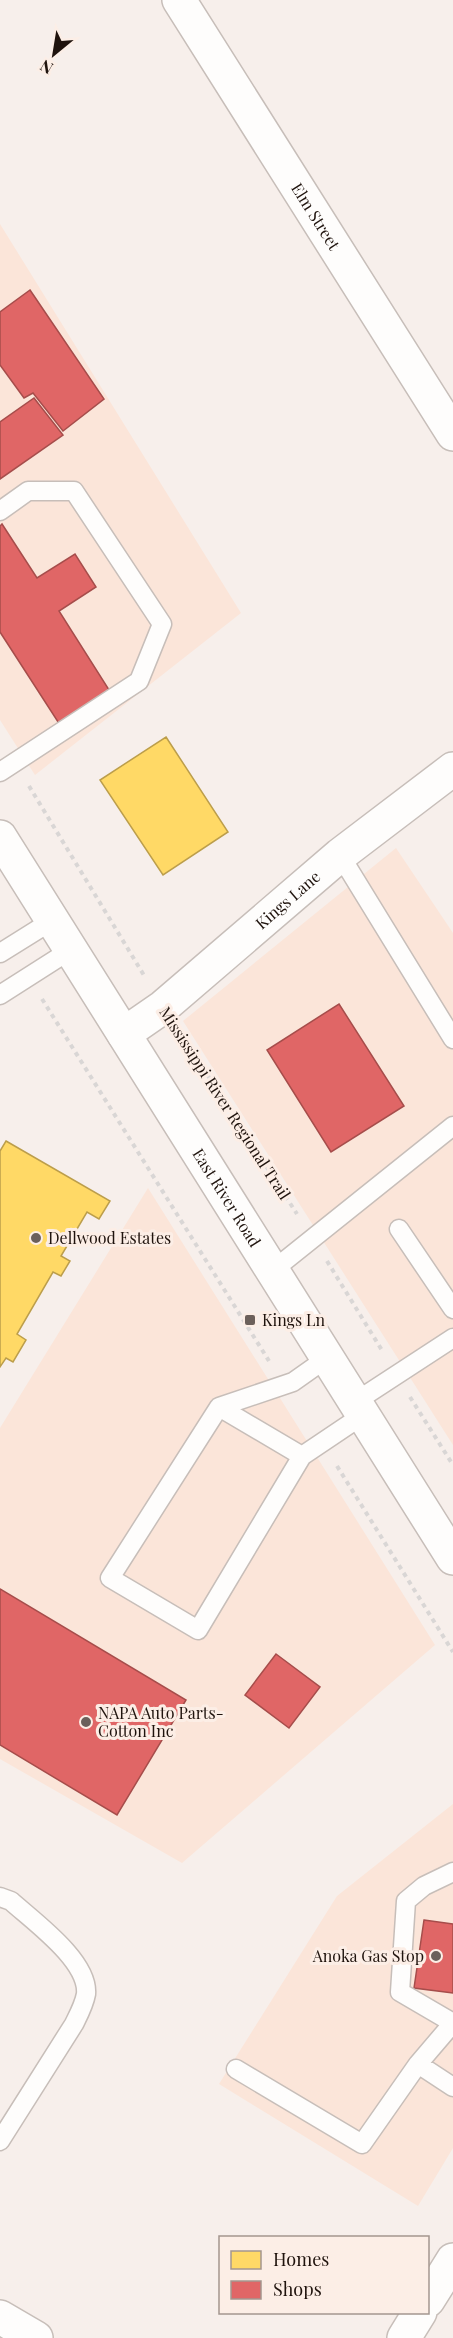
<svg xmlns="http://www.w3.org/2000/svg" width="453" height="2338" font-family="'Playfair Display',serif">
	<style>
		.built { fill: #fbe5d9 }
		.homes { fill: #ffd966; stroke: #bc9e4b; stroke-width: 1.5 }
		.shops { fill: #e06666; stroke: #a64d4b; stroke-width: 1.5 }
		.lines { fill: none; stroke-linecap: round; stroke-linejoin: round }
		.service-casing { stroke: #c7beb9; stroke-width: 21 }
		.minor-casing { stroke: #c7beb9; stroke-width: 36 }
		.tertiary-casing { stroke: #c7beb9; stroke-width: 36 }
		.secondary-casing { stroke: #c7beb9; stroke-width: 36 }
		.path { stroke: #d9d6d5; stroke-width: 4; stroke-dasharray: 4.5 4.5; stroke-linecap: butt }
		.service { stroke: #fefdfc; stroke-width: 18 }
		.minor { stroke: #fefdfc; stroke-width: 33 }
		.tertiary { stroke: #fefdfc; stroke-width: 33 }
		.secondary { stroke: #fefdfc; stroke-width: 33 }
		.poi-dot { fill: #6b605b; stroke: #fceee6; stroke-width: 2 }
		.labels { text-anchor: middle; stroke-width: 6; stroke-linejoin: round; paint-order: stroke }
		.street-label { font-size: 16px; fill: #1f130d; stroke: #fceee6 }
		.poi-label { font-size: 16px; fill: #1f130d; stroke: #fceee6; text-anchor: start }
	</style>
	<rect width="100%" height="100%" fill="#f7efeb"/>
	<path class="built" d="M0 224 241 613 35 775 0 720Z
		M396 848 453 933V1445L183 1021Z
		M148 1188 435 1645 182 1863 0 1759V1428Z
		M453 1804V2148L418 2206 219 2084 337 1896Z"/>
	<path class="homes" d="M166 737 228 832 163 875 100 780Z
		M6 1141 110 1201 99 1219 87 1212 61 1256 70 1261 61 1276 53 1272 17 1334 26 1340 13 1362 6 1358 0 1367V1151Z"/>
	<path class="shops" d="M30 290 104 399 63 431 33 393 24 398 0 365V312Z
		M34 398 63 435 0 479V422Z
		M2 524 37 578 75 554 96 587 59 611 111 693 60 725 0 632V526Z
		M339 1004 404 1106 331 1152 267 1050Z
		M0 1589 186 1700 117 1815 0 1745Z
		M276 1654 320 1687 289 1728 245 1695Z
		M424 1920 453 1924V1993L414 1988Z"/>
	<g class="lines">
		<defs>
			<path id="service" d="M0 511 28 491H74L162 624 139 681 0 772
				M340 855 453 1039
				M0 953 53 920
				M0 995 72 949
				M399 1229 453 1309
				M272 1271 453 1126
				M327 1358 293 1382 219 1407 110 1578 198 1630 302 1456 363 1415
				M355 1402 453 1338
				M219 1407 302 1456
				M453 1872 424 1886 406 1901 400 1992 453 2023
				M0 1897 11 1901C33 1921 89 1961 86 1994 84 2005 79 2014 74 2024L0 2141
				M418 2064 453 2087
				M236 2069 362 2144 418 2064 453 2023"/>
			<g id="minor">
				<path id="s1" d="M179 0 453 434"/>
				<path id="s2" d="M124 1034 163 1007 340 855 453 769"/>
				<path d="M0 2317 36 2338"/>
			</g>
			<path id="tertiary" d="M428 2300 453 2260
				M404 2338 420 2312"/>
			<g id="secondary">
				<path id="s3" d="M0 837 453 1558"/>
			</g>
		</defs>
		<use href="#service" class="service-casing"/>
		<use href="#minor" class="minor-casing"/>
		<use href="#tertiary" class="tertiary-casing"/>
		<use href="#secondary" class="secondary-casing"/>
		<path class="path" d="M29 786 145 977
			M42 999 269 1361
			M183 1037 297 1214
			M327 1261 383 1352
			M410 1397 453 1465
			M337 1466 453 1652"/>
		<use href="#service" class="service"/>
		<use href="#minor" class="minor"/>
		<use href="#tertiary" class="tertiary"/>
		<use href="#secondary" class="secondary"/>
	</g>
	<g class="poi-dot">
		<circle cx="36" cy="1238" r="6"/>
		<rect x="244" y="1314" width="12" height="12" rx="3"/>
		<circle cx="86" cy="1722" r="6"/>
		<circle cx="436" cy="1956" r="6"/>
	</g>
	<g class="labels">
		<g class="street-label">
			<text dy="6" stroke="none"><textPath href="#s1" startOffset="256">Elm Street</textPath></text>
			<text dy="6" stroke="none"><textPath href="#s2" startOffset="212">Kings Lane</textPath></text>
			<text transform="translate(225 1103) rotate(57)" y="6">Mississippi River Regional Trail</text>
			<text dy="6" stroke="none"><textPath href="#s3" startOffset="426">East River Road</textPath></text>
		</g>
		<g class="poi-label">
			<text x="48" y="1244">Dellwood Estates</text>
			<text x="262" y="1326">Kings Ln</text>
			<text x="98" y="1719">NAPA Auto Parts-<tspan x="98" dy="18">Cotton Inc</tspan></text>
			<text x="424" y="1962" text-anchor="end">Anoka Gas Stop</text>
		</g>
	</g>
	<rect x="219" y="2236" width="210" height="78" fill="#fceee6" stroke="#a4968f" stroke-width="1.5"/>
	<rect x="231" y="2251" width="30" height="18" fill="#ffd966" stroke="#a4968f" stroke-width="1.5"/>
	<text x="273" y="2266" font-size="18" fill="#1f130d">Homes</text>
	<rect x="231" y="2281" width="30" height="18" fill="#e06666" stroke="#a4968f" stroke-width="1.5"/>
	<text x="273" y="2296" font-size="18" fill="#1f130d">Shops</text>
	<g transform="translate(54 54) rotate(210)" stroke="#fceee6" stroke-width="4.5" paint-order="stroke">
	<path d="M0-4.5L10 22L0 15L-10 22Z" fill="#1f130d"/>
	<text y="-9" font-size="16" font-weight="bold" text-anchor="middle" fill="#1f130d">N</text>
	</g>
</svg>
